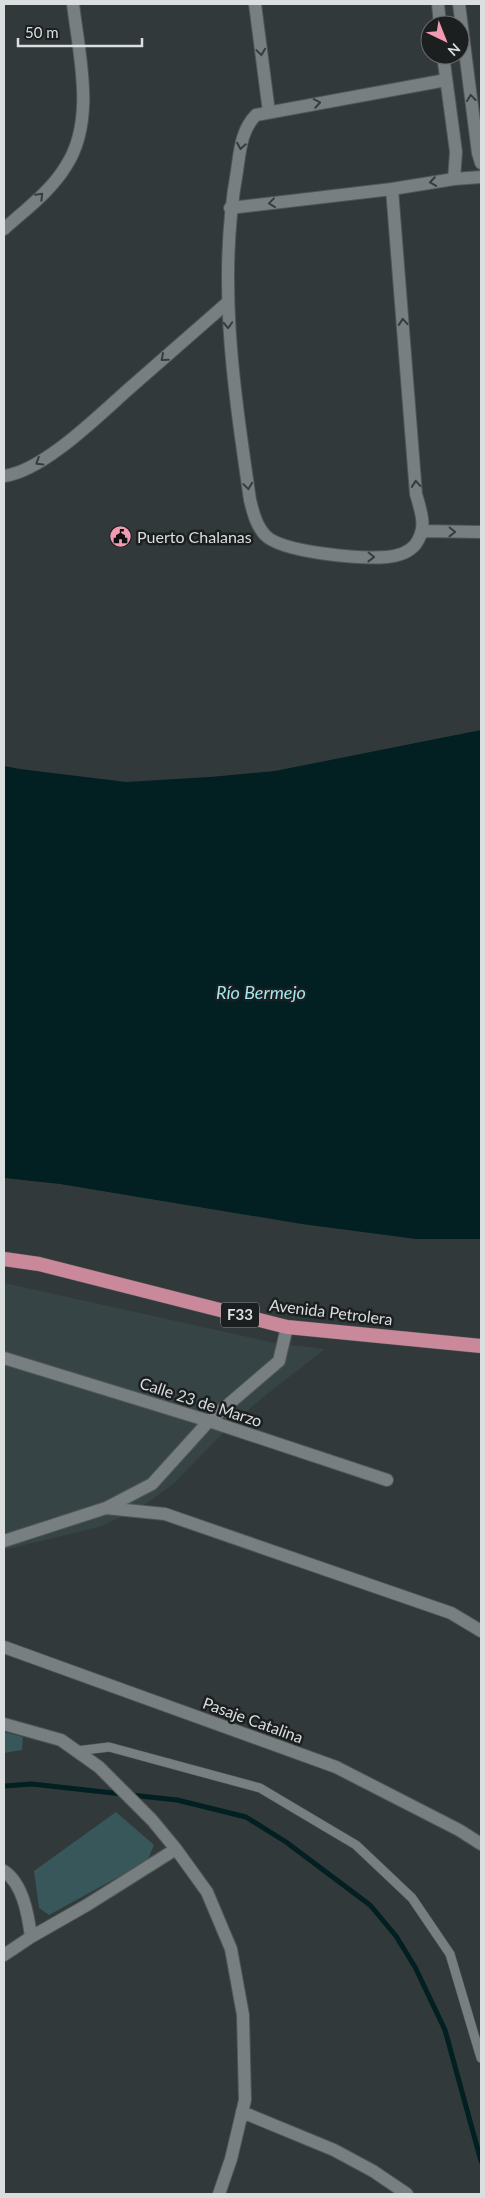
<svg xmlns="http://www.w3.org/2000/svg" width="485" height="2198" font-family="Lato,sans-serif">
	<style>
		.built { fill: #364446 }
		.green { fill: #38575a }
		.water { fill: #021f22 }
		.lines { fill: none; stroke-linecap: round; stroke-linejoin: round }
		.stream { stroke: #021f22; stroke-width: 5 }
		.service-casing { stroke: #505556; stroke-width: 10 }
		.minor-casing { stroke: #505556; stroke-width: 14 }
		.trunk-casing { stroke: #505556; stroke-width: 15 }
		.service { stroke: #777f80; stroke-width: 9 }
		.minor { stroke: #777f80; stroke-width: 12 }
		.trunk { stroke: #ca889b; stroke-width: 14 }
		.oneway { stroke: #373c3d }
		.labels { text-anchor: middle; stroke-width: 5; stroke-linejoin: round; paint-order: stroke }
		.shield { fill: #1c1f20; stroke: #a1a5a6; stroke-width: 1 }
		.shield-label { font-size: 15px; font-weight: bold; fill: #dadedf }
		.poi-label { font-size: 16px; fill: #dadedf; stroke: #1c1f20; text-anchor: start }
		.street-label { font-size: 16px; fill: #dadedf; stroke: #1c1f20 }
		.water-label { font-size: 18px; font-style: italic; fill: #9fe8f1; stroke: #1c1f20 }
	</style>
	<rect width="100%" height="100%" fill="#32393a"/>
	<path class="built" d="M4 1283 275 1343 325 1349 262 1398 230 1426 172 1485 137 1510 99 1527 4 1550Z"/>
	<path class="green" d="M4 1732 23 1737 22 1750 4 1753Z
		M116 1812 154 1845 148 1859 129 1871 49 1915 39 1908 34 1871Z"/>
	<path class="water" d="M481 730V1239H416L302 1224 60 1184 4 1178V766L20 769 126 782 210 777 275 771Z"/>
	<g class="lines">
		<path class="stream" d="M4 1786 32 1784 122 1794
			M131 1795 177 1800 246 1817 286 1842 370 1905 396 1936 415 1967 445 2030 481 2161"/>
		<defs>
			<path id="service" d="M76 1751 109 1747 260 1788 356 1845 412 1898 450 1954 481 2058"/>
			<path id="minor" d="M255 4 269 112
				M438 4 440 25
				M459 4 478 153 481 163
				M443 55 456 152 454 179
				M392 189 416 494C421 512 428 528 415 545 408 553 397 556 387 557 362 559 282 553 265 535 256 525 253 512 250 500 234 389 217 282 237 171 240 151 241 130 256 115L446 80
				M230 208 392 189 454 179 481 177
				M4 229C25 210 51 191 66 166 96 120 79 55 73 4
				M4 476C44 471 100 414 131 387 163 359 195 331 227 303
				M422 531 481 532
				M4 1358 209 1421 387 1480
				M106 1508 165 1514 451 1613 481 1631
				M4 1541 106 1508 152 1484 209 1421 279 1361 287 1327
				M4 1647 336 1767 459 1830 481 1844
				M4 1724 61 1740 99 1767 152 1820 176 1849 207 1892 231 1949 243 2015 245 2100 231 2159 219 2194
				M4 1871C23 1884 28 1914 31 1937
				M4 1955 31 1937 87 1905 176 1849
				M242 2112 334 2150 373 2171 407 2194"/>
			<path id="trunk" d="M4 1259 39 1264 287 1327 481 1346"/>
		</defs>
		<use href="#service" class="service-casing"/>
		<use href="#minor" class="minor-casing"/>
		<use href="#trunk" class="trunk-casing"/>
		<use href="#service" class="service"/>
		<use href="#minor" class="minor"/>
		<use href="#trunk" class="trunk"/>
	</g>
	<defs><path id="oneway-chevron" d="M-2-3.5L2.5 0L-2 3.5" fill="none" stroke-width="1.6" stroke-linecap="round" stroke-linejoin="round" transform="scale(1.25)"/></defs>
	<g class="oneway">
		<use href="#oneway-chevron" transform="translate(261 52) rotate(82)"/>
		<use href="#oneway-chevron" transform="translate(471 98) rotate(-97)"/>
		<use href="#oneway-chevron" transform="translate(317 103) rotate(-10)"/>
		<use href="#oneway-chevron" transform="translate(241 146) rotate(100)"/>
		<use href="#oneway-chevron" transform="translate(433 182) rotate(171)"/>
		<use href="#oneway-chevron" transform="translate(40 196) rotate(-45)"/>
		<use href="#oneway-chevron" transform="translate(272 203) rotate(173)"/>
		<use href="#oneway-chevron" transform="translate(403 322) rotate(-95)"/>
		<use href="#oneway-chevron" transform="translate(228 325) rotate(87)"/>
		<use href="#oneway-chevron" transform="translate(164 358) rotate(139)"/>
		<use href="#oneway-chevron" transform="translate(39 462) rotate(148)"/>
		<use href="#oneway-chevron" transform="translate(416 484) rotate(-95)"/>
		<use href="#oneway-chevron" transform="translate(248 486) rotate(82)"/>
		<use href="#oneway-chevron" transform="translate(452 532) rotate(1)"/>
		<use href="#oneway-chevron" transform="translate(371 557) rotate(1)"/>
	</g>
	<defs>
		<symbol id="civic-disc" viewBox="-11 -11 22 22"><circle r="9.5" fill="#f19ab1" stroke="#1c1f20"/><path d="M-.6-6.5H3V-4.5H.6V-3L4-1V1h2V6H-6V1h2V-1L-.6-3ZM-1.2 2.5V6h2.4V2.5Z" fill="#111"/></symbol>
	</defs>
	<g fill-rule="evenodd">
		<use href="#civic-disc" x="108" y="524" width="25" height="25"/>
	</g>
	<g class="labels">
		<rect class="shield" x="221" y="1302.5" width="38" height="25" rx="4"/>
		<g class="shield-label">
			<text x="240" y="1320">F33</text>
		</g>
		<g class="poi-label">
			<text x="137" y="543">Puerto Chalanas</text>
		</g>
		<g class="street-label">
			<text transform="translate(331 1312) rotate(7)" y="6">Avenida Petrolera</text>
			<text transform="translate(201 1402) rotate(18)" y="6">Calle 23 de Marzo</text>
			<text transform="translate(253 1720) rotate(20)" y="6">Pasaje Catalina</text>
		</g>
		<g class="water-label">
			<text x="261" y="999">Río Bermejo</text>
		</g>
	</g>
	<rect width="485" height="2198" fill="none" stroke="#dadedf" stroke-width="10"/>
	<g transform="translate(445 40) rotate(137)"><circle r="24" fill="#1c1f20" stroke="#686b6c"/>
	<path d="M0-4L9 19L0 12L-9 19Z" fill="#f19ab1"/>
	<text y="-8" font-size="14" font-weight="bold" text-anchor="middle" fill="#dadedf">N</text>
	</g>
	<path d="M18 38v8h124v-8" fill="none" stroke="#dadedf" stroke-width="2.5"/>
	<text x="25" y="38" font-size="15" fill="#dadedf" stroke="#1c1f20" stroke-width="4" paint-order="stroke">50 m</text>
</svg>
